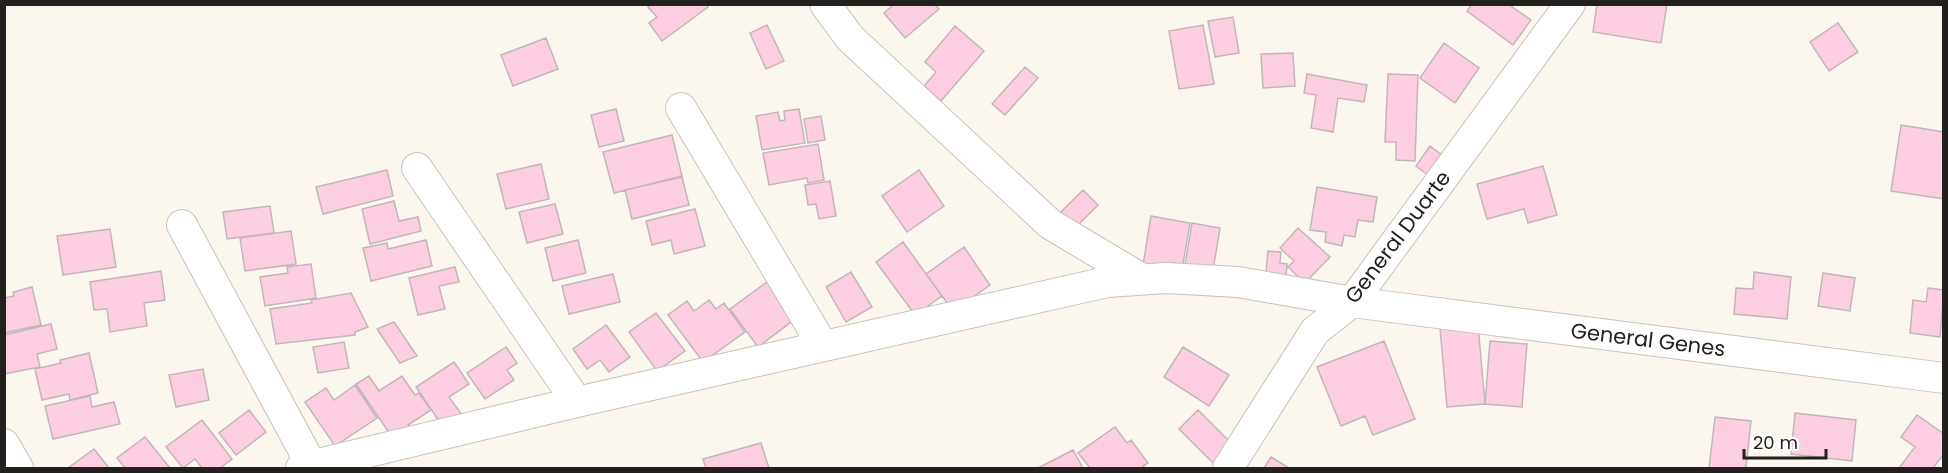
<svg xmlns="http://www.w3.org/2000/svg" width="1948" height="473" font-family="Poppins,sans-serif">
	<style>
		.building { fill: #fdcde2; stroke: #c1b7bb; stroke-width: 1.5 }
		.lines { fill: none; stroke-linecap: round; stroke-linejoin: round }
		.street-casing { stroke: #c8c2ba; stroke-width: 32 }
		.street { stroke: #fff; stroke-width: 30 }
		.labels { text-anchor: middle; stroke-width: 4.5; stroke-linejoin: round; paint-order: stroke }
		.street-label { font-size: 21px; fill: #23211e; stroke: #fff }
	</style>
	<rect width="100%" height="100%" fill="#fcf7ee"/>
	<path class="building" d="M652 4H706L708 7 662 41 649 23 657 17 648 7Z
		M894 4H934L939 9 905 38 884 13Z
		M1472 4H1508L1531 20 1513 45 1467 11Z
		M1597 4H1667L1661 43 1593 32Z
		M1233 17 1239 53 1215 57 1208 21Z
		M1838 23 1858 52 1829 71 1810 42Z
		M767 25 784 61 766 69 750 33Z
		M1203 25 1214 84 1179 89 1169 31Z
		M955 26 984 51 941 101 924 86 936 72 925 62Z
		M546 38 558 69 513 86 501 55Z
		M1444 43 1479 68 1455 103 1420 78Z
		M1293 53 1295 86 1263 88 1261 54Z
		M1025 67 1038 78 1005 115 992 104Z
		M1307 74 1367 85 1364 102 1338 98 1333 132 1311 128 1316 95 1304 93Z
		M1388 74 1418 75 1415 161 1396 160V142H1385Z
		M616 109 624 141 599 147 591 115Z
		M799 109 805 143 762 150 756 116 778 112 780 121 785 120 784 111Z
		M821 116 825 140 808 143 804 119Z
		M1901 125 1944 132V199L1891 191Z
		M672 135 682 176 614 193 603 152Z
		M818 144 824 180 808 183 807 178 769 185 763 153Z
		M1430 146 1446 158 1432 178 1416 166Z
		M541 164 549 199 506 209 497 174Z
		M1543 166 1557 215 1528 223 1524 209 1487 219 1477 184Z
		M387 170 393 196 323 214 316 187Z
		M919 170 944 206 907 232 882 196Z
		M682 177 689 205 632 219 625 190Z
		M830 181 836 216 819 219 816 204 808 205 805 185Z
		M1317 187 1377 197 1373 222 1358 220 1355 237 1344 235 1342 246 1325 242 1326 232 1310 230Z
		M1083 190 1098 205 1076 227 1061 212Z
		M394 201 399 221 418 217 421 231 370 244 362 209Z
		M555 204 563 234 527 243 519 212Z
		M270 206 274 233 227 239 223 212Z
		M695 209 705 246 674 254 671 240 652 245 646 221Z
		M1151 216 1190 223 1183 264 1171 263 1169 275 1142 271Z
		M1192 223 1220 228 1213 270 1185 265Z
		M1298 228 1330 257 1305 283 1288 267 1294 261 1280 248Z
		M110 229 116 267 63 275 57 236Z
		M291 231 296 264 245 271 240 238Z
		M426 240 432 266 371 281 363 248 387 243 388 249Z
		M578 240 586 273 553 281 545 248Z
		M903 242 942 296 915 315 876 262Z
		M964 247 990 285 953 311 926 274Z
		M1268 251 1281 252 1280 263 1287 264 1286 277 1265 282Z
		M311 264 316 298 265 306 260 277 288 273 287 267Z
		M455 267 459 282 439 286 445 309 418 315 409 278Z
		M161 271 165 300 144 303 147 326 110 332 107 309 94 310 90 282Z
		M851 272 872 307 846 322 826 287Z
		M1754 272 1791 277 1787 319 1734 314 1736 288 1753 289Z
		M1823 273 1855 278 1850 311 1818 306Z
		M613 274 620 302 569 314 562 286Z
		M767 282 795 319 758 347 730 309Z
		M32 287 41 325 4 333V298L14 296 13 292Z
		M1928 288 1944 290 1940 337 1910 333 1913 300 1926 302Z
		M351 293 368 327 355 332V335L276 344 270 309 312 303 311 300Z
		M709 300 716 309 724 303 745 332 703 362 668 315 687 301 694 311Z
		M656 313 685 351 657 371 629 332Z
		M394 322 417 356 400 363 377 329Z
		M51 324 57 349 37 354 40 367 4 374V335Z
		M606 325 630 357 609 372 600 360 587 369 573 349Z
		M1478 325 1485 404 1447 407 1440 328Z
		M1384 341 1415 419 1373 435 1365 416 1341 426 1317 367Z
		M1490 341 1527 344 1522 407 1485 404Z
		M344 342 349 368 318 373 313 347Z
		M506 347 517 363 507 370 514 380 485 399 467 373Z
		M1183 347 1229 375 1209 406 1164 377Z
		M89 353 98 393 70 400 69 394 42 400 35 369 61 363 60 360Z
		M454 362 469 384 449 397 462 415 443 427 416 387Z
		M203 369 209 400 176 407 169 375Z
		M369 376 379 391 402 376 415 395 419 393 431 410 408 425 413 431 396 443 356 384Z
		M355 385 377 418 335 446 305 402 326 388 334 400Z
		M90 396 92 407 114 402 120 424 53 439 45 406Z
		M249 410 266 432 236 455 219 433Z
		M1198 410 1234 446 1215 465 1179 429Z
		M1795 413 1856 420 1852 461 1791 454Z
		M1917 415 1944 434V454L1933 468H1899L1915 447 1901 437Z
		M1715 417 1751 421 1746 468H1709Z
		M202 420 232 459 220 468H202L195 459 183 468 166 447Z
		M1115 427 1127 443 1131 440 1148 463 1143 466 1145 468H1090L1078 453Z
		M145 437 170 468H125L117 458Z
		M761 443 769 468H706L703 459Z
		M94 449 109 468H68Z
		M1073 450 1083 468H1038Z
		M1271 457 1289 468H1264Z"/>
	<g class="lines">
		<defs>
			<path id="street" d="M825 4 850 38 1050 224 1142 279
				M681 108 823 346
				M417 168 577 402
				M182 225 312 466
				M4 444 18 468
				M301 468 577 402 1107 282 1166 278 1238 282 1352 302 1944 378
				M1228 468 1315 331 1352 302 1570 4"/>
		</defs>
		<use href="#street" class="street-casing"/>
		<use href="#street" class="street"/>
	</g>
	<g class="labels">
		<g class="street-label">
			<text transform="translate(1398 237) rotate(-53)" y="7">General Duarte</text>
			<text transform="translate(1648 340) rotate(7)" y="7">General Genes</text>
		</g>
	</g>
	<rect width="1948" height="473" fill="none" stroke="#23211e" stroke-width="12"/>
	<path d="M1744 449v9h82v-9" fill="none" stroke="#23211e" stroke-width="3"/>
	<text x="1753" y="449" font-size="18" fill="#23211e" stroke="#ffffff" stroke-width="4.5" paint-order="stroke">20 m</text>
</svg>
